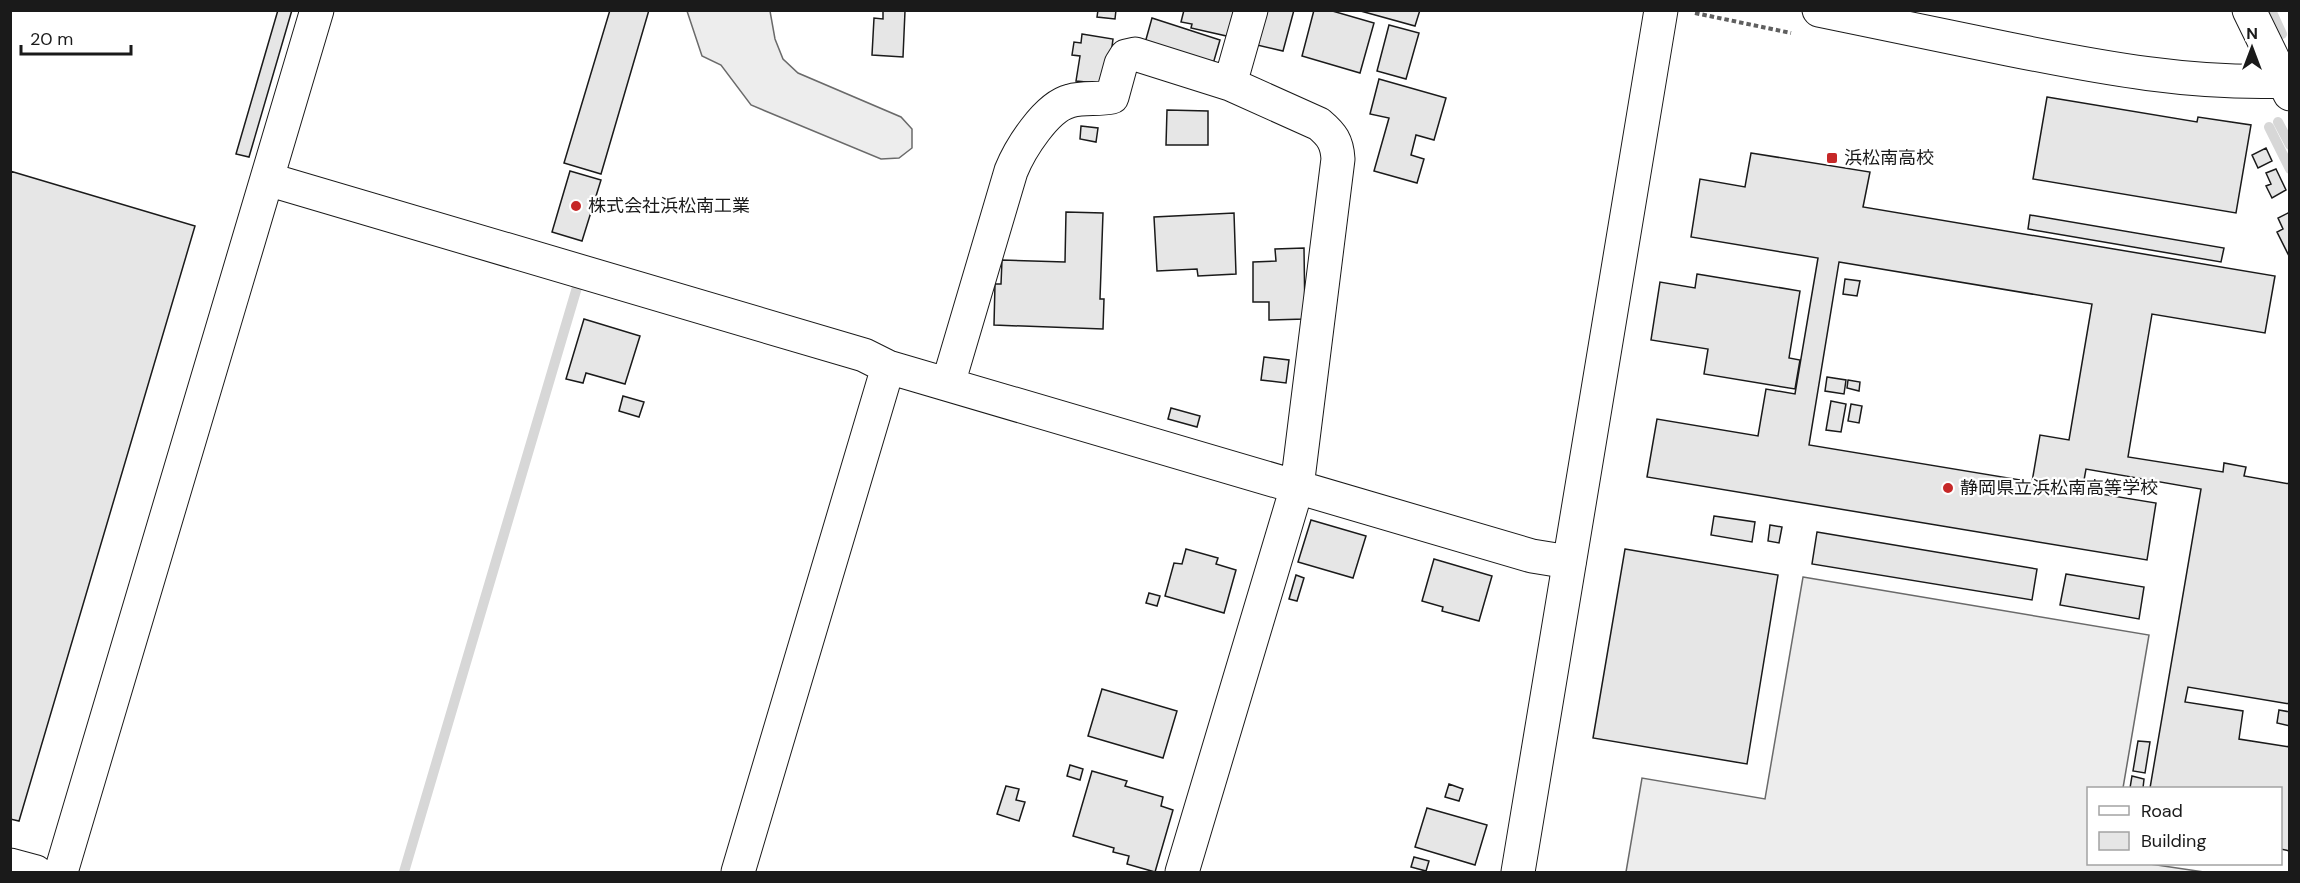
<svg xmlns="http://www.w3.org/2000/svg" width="2300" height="883" font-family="'DM Sans','Noto Sans JP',sans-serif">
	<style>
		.built { fill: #ededed; stroke: #6a6a6a; stroke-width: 1.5 }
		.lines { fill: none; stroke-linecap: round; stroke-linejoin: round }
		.stream { stroke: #d7d7d7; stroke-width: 10 }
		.building { fill: #e6e6e6; stroke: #1a1a1a; stroke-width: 1.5; fill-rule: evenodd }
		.minor-casing { stroke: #1a1a1a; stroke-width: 35 }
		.tertiary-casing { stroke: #1a1a1a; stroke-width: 35 }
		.path { stroke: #5f5f5f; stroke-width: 4; stroke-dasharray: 4.5 3; stroke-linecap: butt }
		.minor { stroke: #fff; stroke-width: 33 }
		.tertiary { stroke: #fff; stroke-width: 33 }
		.poi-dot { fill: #c62828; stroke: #fff; stroke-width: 2 }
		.labels { text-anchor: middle; stroke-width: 4.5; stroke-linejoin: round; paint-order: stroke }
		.poi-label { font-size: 18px; fill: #1a1a1a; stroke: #fff; text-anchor: start }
	</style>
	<rect width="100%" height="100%" fill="#fff"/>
	<path class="built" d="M687 11H770L775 39 783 59 798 73 901 117 912 129V148L899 158 881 159 751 105 721 65 702 56Z
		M1803 577 2149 635 2123 788H2088V864H2150L2204 872H1626L1642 778 1765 799Z"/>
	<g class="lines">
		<path class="stream" d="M2271 10 2282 34
			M2278 122 2290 145
			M2269 127 2290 169
			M404 872 578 284"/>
	</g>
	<path class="building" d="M278 10H292L249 157 236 154Z
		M610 10H649L601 174 564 163Z
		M883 10 905 11 903 57 872 55 874 18 883 19Z
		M1098 10H1116L1115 19 1097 17Z
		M1184 10H1237L1231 37 1191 28 1192 24 1181 22Z
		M1267 10H1294L1283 51 1257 45Z
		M1314 10H1329L1374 23 1360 73 1302 56Z
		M1357 10H1420L1415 26Z
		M1152 18 1220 40 1213 64 1145 43Z
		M1389 25 1419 33 1406 79 1377 71Z
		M1082 34 1113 39 1107 84 1076 81 1080 56 1072 55 1074 42 1081 43Z
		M1379 79 1446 98 1434 140 1416 135 1411 155 1424 159 1417 183 1374 171 1389 118 1370 114Z
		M2047 97 2197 122 2198 117 2251 125 2236 213 2033 179Z
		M1167 110 1208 111V145H1166Z
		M1081 126 1098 128 1096 142 1080 139Z
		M2266 148 2272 161 2258 168 2252 155Z
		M1751 153 1870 172 1863 207 2275 276 2265 333 2152 314 2128 457 2223 472 2224 463 2246 467 2244 476 2290 484V704L2188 687 2185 702 2243 711 2239 739 2290 747V851L2280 849V788H2150L2201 489 2086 469 2082 491 2156 503 2147 560 1647 477 1657 419 1758 436 1766 389 1795 394 1818 258 1691 237 1700 179 1745 187ZM1839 262 2092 304 2069 440 2040 435 2032 482 1809 445Z
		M2276 169 2286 190 2272 198 2266 186 2271 184 2266 173Z
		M10 171 195 226 19 821 10 819Z
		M570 171 601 180 582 241 552 232Z
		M1066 212 1103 213 1100 299H1104L1103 329 994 325 995 284H1001L1002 260 1065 262Z
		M2290 212V258L2277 232 2283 229 2278 218Z
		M1234 213 1236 274 1198 276 1197 269 1157 271 1154 217Z
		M2030 215 2224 248 2221 262 2028 229Z
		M1304 248 1305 319 1269 320V302H1253V262L1276 261 1275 249Z
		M1697 274 1800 291 1789 358 1800 360 1795 389 1704 374 1708 349 1651 340 1660 282 1695 288Z
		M1845 279 1860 281 1857 296 1843 294Z
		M584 319 640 336 625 384 586 373 583 383 566 379Z
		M1264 357 1289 360 1286 383 1261 380Z
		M1827 377 1846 380 1844 394 1825 391Z
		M1848 380 1860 382 1859 391 1847 388Z
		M623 396 644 402 639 417 619 411Z
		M1831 401 1846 404 1841 432 1826 430Z
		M1851 404 1862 406 1859 423 1848 421Z
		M1171 408 1200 416 1197 427 1168 419Z
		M1714 516 1755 522 1752 542 1711 535Z
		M1311 520 1366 536 1353 578 1298 562Z
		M1770 525 1782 527 1779 543 1768 541Z
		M1817 532 2037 569 2032 600 1812 564Z
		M1186 549 1218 558 1216 564 1236 570 1224 613 1165 596 1174 563 1182 564Z
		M1625 549 1778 575 1747 764 1593 738Z
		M1434 559 1492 576 1479 621 1442 611 1443 607 1422 601Z
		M2066 574 2144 587 2139 619 2060 605Z
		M1296 575 1304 578 1297 601 1289 599Z
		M1149 593 1160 596 1157 606 1146 603Z
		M1102 689 1177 711 1163 758 1088 736Z
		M2279 710 2290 712V726L2277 723Z
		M2138 741 2150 742 2145 773 2133 771Z
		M1070 765 1083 769 1080 780 1067 776Z
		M1092 771 1127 781 1125 786 1163 797 1161 806 1173 810 1155 872 1127 864 1129 856 1113 852 1114 848 1073 836Z
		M2132 776 2144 779 2143 788H2130Z
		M1449 784 1463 789 1459 801 1445 797Z
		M1006 786 1019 789 1016 800 1025 802 1019 821 997 814Z
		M1427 808 1487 825 1475 865 1415 847Z
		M1414 857 1429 861 1426 871 1411 867Z"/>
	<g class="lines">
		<defs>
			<path id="minor" d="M1819 10C1882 23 1945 36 2008 49 2102 68 2193 85 2290 81
				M2249 10 2290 94
				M267 179 864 355 888 367 1532 556 1569 562
				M948 384 1011 171C1020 149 1046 107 1070 101 1084 97 1098 100 1112 97L1121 64 1126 56 1135 54 1230 84
				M10 865 36 872
				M61 872 317 10
				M738 872 888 367
				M1182 872 1297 487 1338 159C1337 142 1332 135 1319 124L1230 84 1251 10"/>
			<path id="tertiary" d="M1518 872 1661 10"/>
		</defs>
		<use href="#minor" class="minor-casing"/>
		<use href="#tertiary" class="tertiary-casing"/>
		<path class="path" d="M1695 13 1791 33"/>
		<use href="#minor" class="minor"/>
		<use href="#tertiary" class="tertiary"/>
	</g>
	<g class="poi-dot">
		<rect x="1826" y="152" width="12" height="12" rx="3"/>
		<circle cx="576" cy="206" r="6"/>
		<circle cx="1948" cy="488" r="6"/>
	</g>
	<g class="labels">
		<g class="poi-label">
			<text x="1844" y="164">浜松南高校</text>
			<text x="588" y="212">株式会社浜松南工業</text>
			<text x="1960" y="494">静岡県立浜松南高等学校</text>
		</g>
	</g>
	<rect width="2300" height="883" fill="none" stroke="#1a1a1a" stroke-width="24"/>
	<rect x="2087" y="787" width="195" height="78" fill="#ffffff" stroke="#a3a3a3" stroke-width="1.5"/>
	<rect x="2099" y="806" width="30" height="9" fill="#ffffff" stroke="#a3a3a3" stroke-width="1.5"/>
	<text x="2141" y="817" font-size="18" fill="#1a1a1a">Road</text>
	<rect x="2099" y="832" width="30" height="18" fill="#e6e6e6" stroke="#a3a3a3" stroke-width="1.5"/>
	<text x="2141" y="847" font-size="18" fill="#1a1a1a">Building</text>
	<g transform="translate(2252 48)" stroke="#ffffff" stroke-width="4.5" paint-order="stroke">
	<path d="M0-4.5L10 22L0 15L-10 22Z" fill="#1a1a1a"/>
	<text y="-9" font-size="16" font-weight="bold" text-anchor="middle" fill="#1a1a1a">N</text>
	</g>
	<path d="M21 45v9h110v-9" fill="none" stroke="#1a1a1a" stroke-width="3"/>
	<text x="30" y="45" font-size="18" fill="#1a1a1a" stroke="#ffffff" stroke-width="4.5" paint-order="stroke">20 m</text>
</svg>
